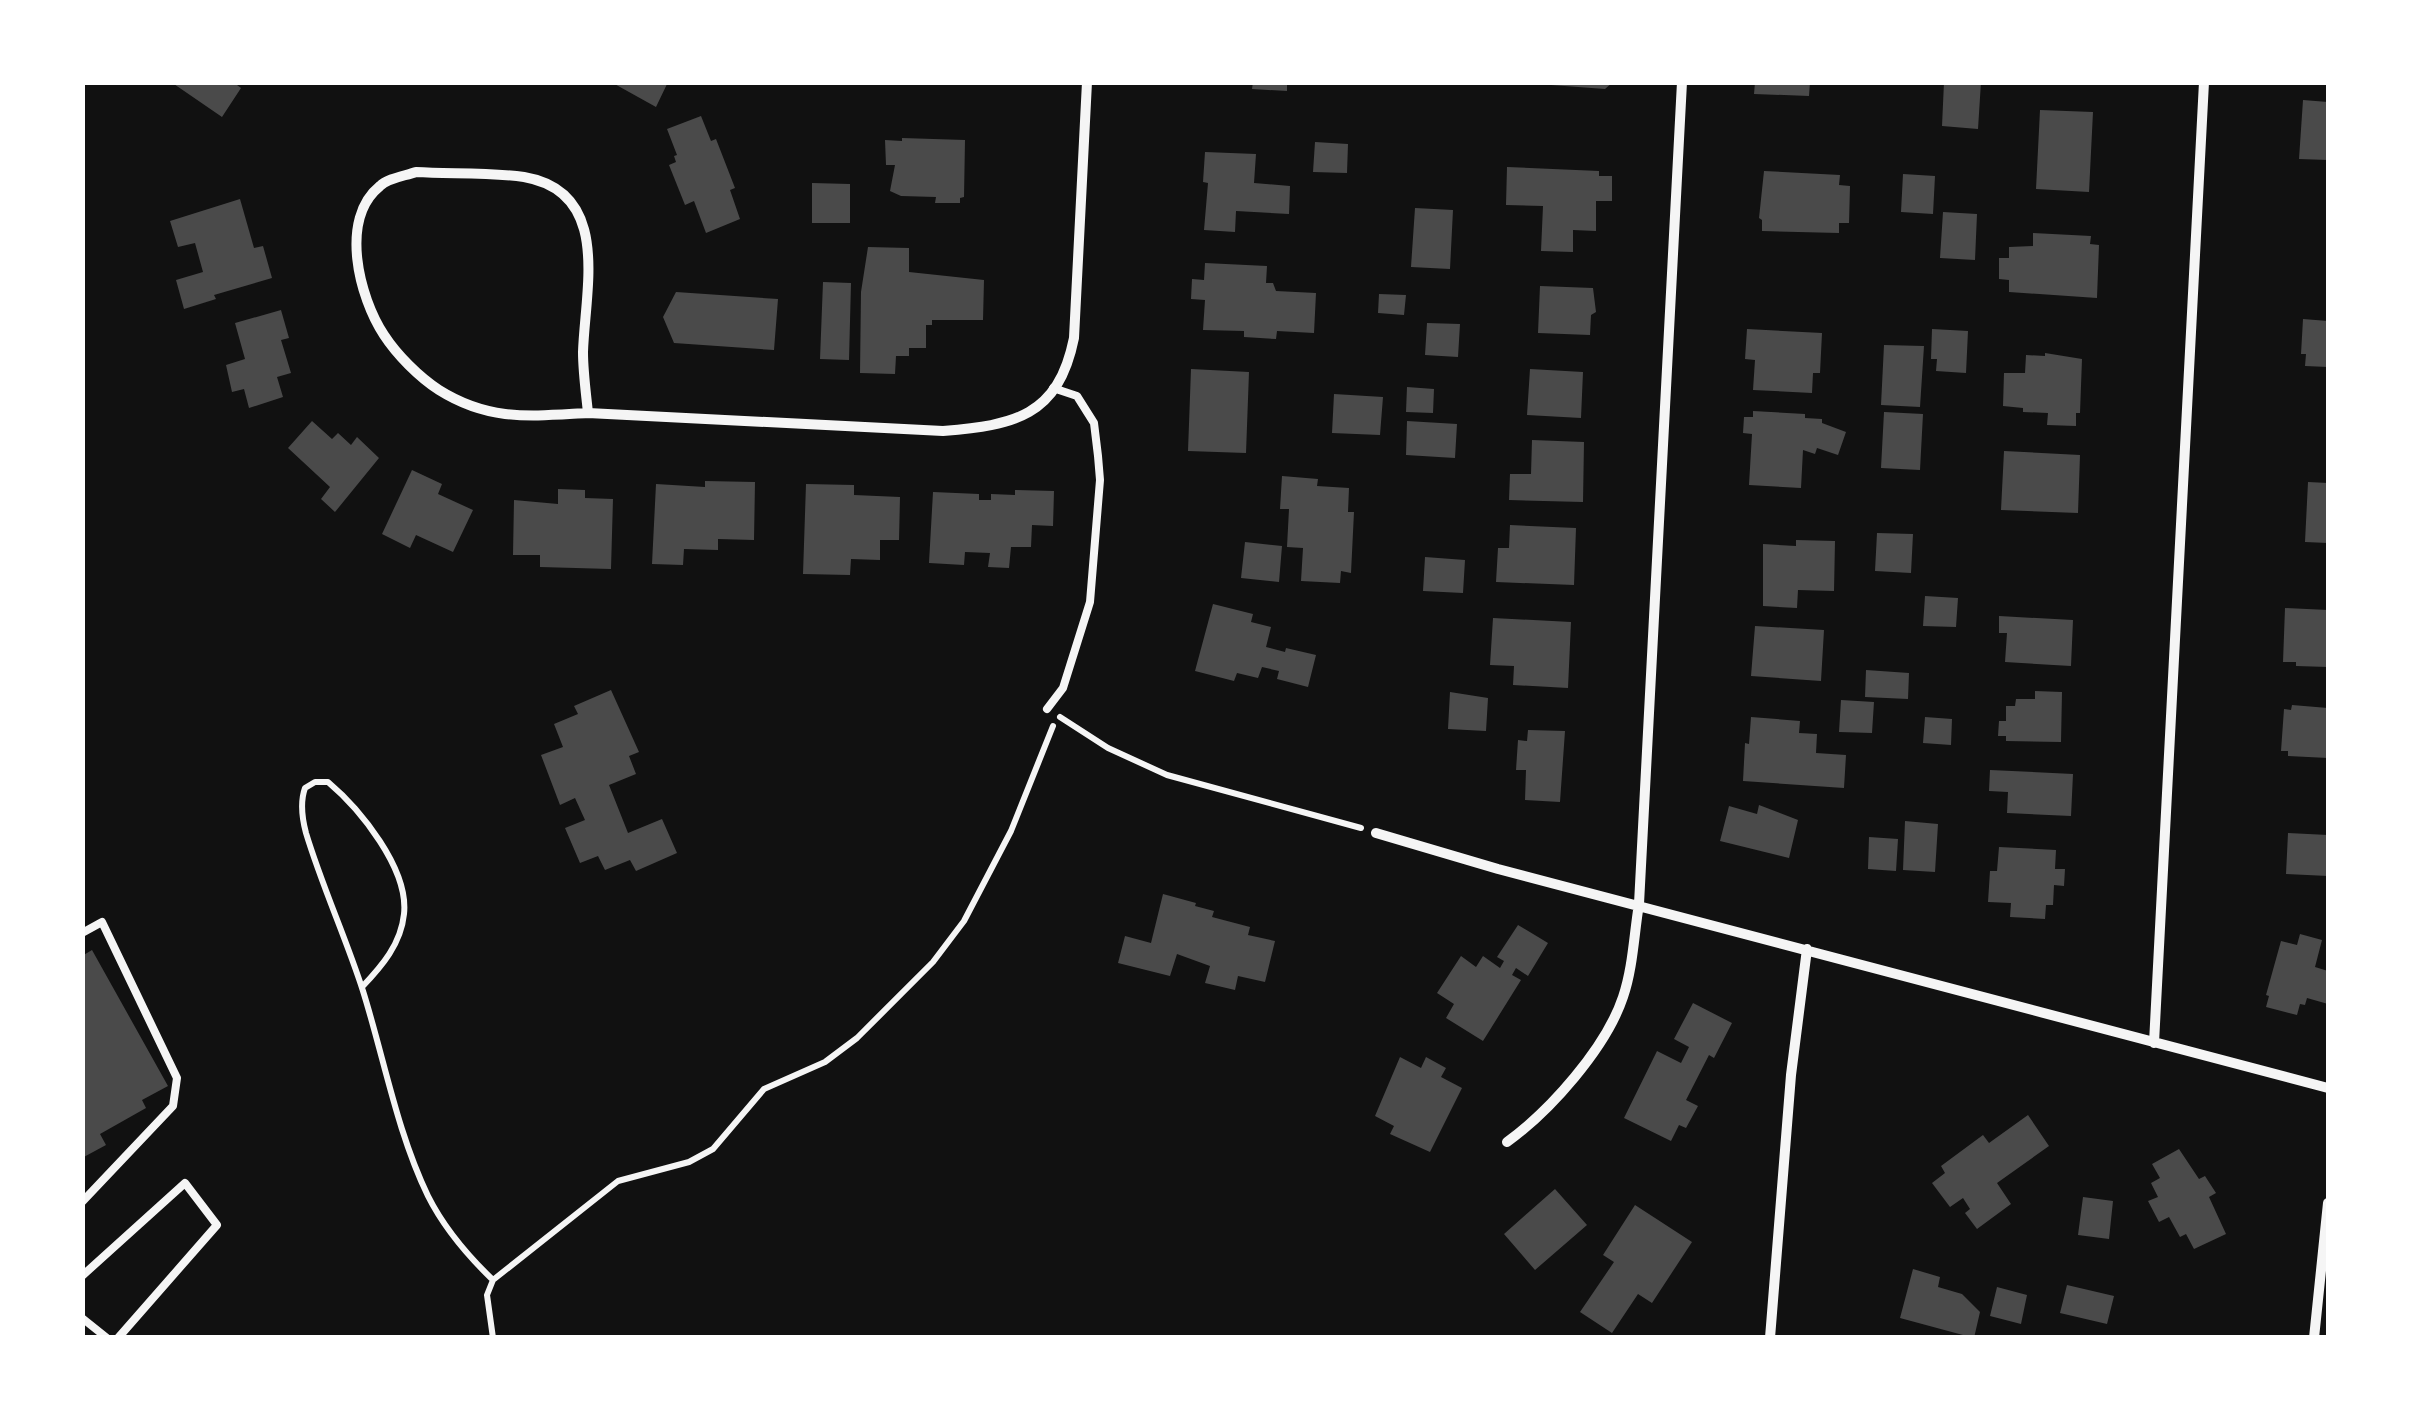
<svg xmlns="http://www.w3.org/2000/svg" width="2411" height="1420" font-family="Overpass,sans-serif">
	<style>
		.building { fill: #4a4a4a }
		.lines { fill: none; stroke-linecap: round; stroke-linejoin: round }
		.path { stroke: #f5f5f5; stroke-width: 6 }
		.service { stroke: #f5f5f5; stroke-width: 8 }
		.minor { stroke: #f5f5f5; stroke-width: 10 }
	</style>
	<rect width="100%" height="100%" fill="#111"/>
	<path class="building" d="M171 82H233L241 88 222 117Z
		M611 82H668L656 107Z
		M1253 82H1287V91L1252 89Z
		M1551 82H1613L1605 89 1551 85Z
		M1755 82H1810L1809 96 1754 94Z
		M1944 82H1981L1978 129 1942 126Z
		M2303 100 2328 102V160L2299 159Z
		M2040 110 2093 112 2089 192 2036 189Z
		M701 116 711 141 716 139 735 188 730 190 740 219 706 233 694 201 685 205 669 165 676 162 674 156 677 155 667 129Z
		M902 138 965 140 964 197 960 198V203H935L936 197 901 196 890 191 895 165H886L885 140 902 141Z
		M1315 142 1348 144 1347 173 1313 172Z
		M1205 152 1256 154 1254 183 1290 186 1289 214 1236 211 1235 232 1204 230 1208 183 1203 182Z
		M1507 167 1599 171V176H1612V201H1596V231L1573 230V252L1541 251 1543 206 1506 205Z
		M1764 171 1840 175 1839 185 1850 186 1849 223H1839V233L1762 231V220L1759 218Z
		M1903 174 1935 176 1933 214 1901 212Z
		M812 183 850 184V223H812Z
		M240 199 254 248 263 246 272 278 214 295 216 299 184 309 176 280 203 272 195 243 178 247 170 221Z
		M1415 208 1453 210 1450 269 1411 267Z
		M1943 212 1977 214 1975 260 1940 258Z
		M2033 233 2091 236 2090 244 2099 245 2097 298 2009 292V280L1999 279V258H2009V247L2033 246Z
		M868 247 909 248V272L984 280 983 320H932V325H926V348H909V356H896L895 374 860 373 861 292Z
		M1205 263 1267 266 1266 283H1273L1276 291 1316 293 1314 333 1277 331 1276 339 1244 337V331L1203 330 1205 300 1191 299 1192 279 1204 280Z
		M823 282 851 283 849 360 820 359Z
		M1540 286 1593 288 1596 312 1591 315 1590 335 1538 333Z
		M676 292 778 299 774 350 674 343 663 317Z
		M1379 294 1406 295 1404 315 1378 313Z
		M281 310 289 338 281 340 291 373 277 377 283 397 249 408 244 389 232 392 226 365 245 359 235 323Z
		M2303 319 2328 321V367L2305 366 2306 354H2301Z
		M1427 323 1460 324 1458 357 1425 355Z
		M1747 329 1822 333 1820 373H1813L1812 393 1753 390 1755 360 1745 359Z
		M1932 329 1968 331 1966 373 1936 371 1937 359H1931Z
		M1884 345 1924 346 1920 407 1881 405Z
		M2045 353 2082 359 2080 413H2076V426L2047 425 2048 413 2023 412V408L2003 406 2004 373H2025L2026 355 2045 356Z
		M1191 369 1249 372 1246 453 1188 451Z
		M1530 369 1583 372 1581 418 1527 415Z
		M1407 387 1434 389 1433 413 1406 412Z
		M1334 394 1383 397 1380 435 1332 433Z
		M1753 411 1805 414V418L1822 419V423L1846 432 1838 455 1817 448 1815 454 1803 450 1801 488 1749 485 1752 434 1743 433 1744 417H1753Z
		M1884 412 1923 414 1920 470 1881 468Z
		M312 421 332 439 338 433 351 445 357 437 379 458 335 512 321 499 330 487 288 448Z
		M1407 421 1457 424 1455 458 1406 455Z
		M1532 440 1584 442 1583 502 1509 500 1510 474H1531Z
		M2004 451 2080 455 2078 513 2001 510Z
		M412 470 442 484 438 494 473 510 453 552 416 535 410 548 382 534Z
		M1282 476 1318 479 1317 486 1349 488 1348 512H1354L1351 573 1341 571 1340 583 1301 581 1303 548 1287 547 1289 509H1280Z
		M705 481 755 482 754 540 718 539V550L684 549 683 565 652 564 656 484 705 487Z
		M2308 482 2328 483V543L2305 542Z
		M806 484 854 485V495L900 497 899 540H880V560L851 559 850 575 803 574Z
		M558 489 585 490V498L613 499 611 569 540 567V555H513L514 500 558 504Z
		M1015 490 1054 491 1053 526 1032 525 1031 547H1011L1009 568 988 567 990 553 965 552 964 565 929 563 933 492 979 494V500H991V494L1015 495Z
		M1510 525 1576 528 1574 585 1496 582 1498 548H1509Z
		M1877 533 1913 534 1911 573 1875 571Z
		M1796 540 1835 541 1834 591 1798 590 1797 608 1763 606V544L1796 546Z
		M1245 542 1282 546 1279 582 1241 578Z
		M1425 557 1465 560 1463 593 1423 591Z
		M1925 596 1958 598 1956 627 1923 626Z
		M1213 604 1253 614 1251 622 1271 627 1266 647 1285 652 1286 648 1316 655 1308 687 1277 679 1279 671 1262 667 1258 678 1237 673 1234 681 1195 671Z
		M2285 608 2328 610V667L2296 666V662H2283Z
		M1999 616 2073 620 2071 666 2005 662 2007 633H1999Z
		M1493 618 1571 622 1568 688 1513 685 1514 666 1490 665Z
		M1755 626 1824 630 1821 681 1751 676Z
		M1866 670 1909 673 1908 699 1865 697Z
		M611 690 639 752 629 756 636 774 609 785 628 833 662 819 677 853 636 871 630 860 605 870 598 856 580 863 565 828 585 820 575 798 560 805 541 755 563 747 554 724 578 714 574 706Z
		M2035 691 2062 692 2061 742 2006 741V736H1998L1999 721H2006V706H2015L2016 699H2035Z
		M1450 692 1488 698 1486 731 1448 729Z
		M1841 700 1874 702 1872 733 1839 732Z
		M2292 705 2328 708V758L2288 756V751H2281L2284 709 2291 710Z
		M1751 717 1800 721 1799 733 1817 734 1816 753 1846 755 1844 788 1743 781 1745 743 1749 744Z
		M1925 717 1952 719 1951 745 1923 743Z
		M1528 730 1565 731 1560 802 1525 800 1526 770H1516L1518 740 1527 741Z
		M1990 770 2073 774 2071 816 2007 813 2008 792 1989 791Z
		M1759 805 1798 820 1789 858 1720 841 1729 806 1757 814Z
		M1905 821 1938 824 1935 872 1903 870Z
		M2288 833 2328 835V876L2286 874Z
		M1869 837 1898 839 1896 871 1868 869Z
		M1999 847 2056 850 2055 869H2065L2064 886 2054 885 2053 905H2046L2045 919 2010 917 2011 903 1988 902 1990 871H1997Z
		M1163 894 1196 903 1195 906 1214 911 1212 917 1250 927 1248 935 1275 941 1265 982 1238 976 1235 990 1205 983 1210 966 1177 954 1170 976 1118 963 1125 936 1151 943Z
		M1518 925 1548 943 1528 976 1516 968 1512 975 1521 980 1483 1041 1446 1018 1454 1004 1437 993 1461 956 1476 967 1483 956 1500 968 1504 961 1497 957Z
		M2300 934 2322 940 2315 967 2328 971V1004L2307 998 2305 1005 2300 1004 2297 1015 2266 1007 2269 996 2266 995 2281 941 2297 945Z
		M92 950 168 1086 142 1100 146 1108 100 1134 106 1145 82 1158V956Z
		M1693 1003 1732 1023 1714 1058 1709 1055 1686 1100 1698 1106 1686 1128 1679 1125 1671 1141 1624 1118 1657 1051 1681 1063 1689 1047 1674 1039Z
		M1400 1057 1421 1068 1426 1057 1446 1068 1441 1077 1462 1088 1430 1152 1390 1134 1394 1126 1375 1116Z
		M2028 1115 2049 1146 1997 1183 2011 1204 1977 1229 1965 1213 1970 1209 1963 1198 1950 1207 1932 1183 1945 1173 1941 1166 1983 1135 1989 1143Z
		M2179 1149 2199 1179 2205 1176 2216 1193 2209 1197 2226 1234 2194 1249 2186 1234 2180 1237 2169 1217 2159 1222 2148 1201 2158 1197 2151 1183 2160 1178 2152 1164Z
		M1555 1189 1587 1225 1535 1270 1504 1234Z
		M2083 1197 2113 1201 2109 1239 2078 1235Z
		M1635 1205 1692 1242 1652 1303 1638 1294 1612 1333 1580 1312 1614 1262 1603 1255Z
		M1913 1269 1940 1277 1938 1287 1962 1294 1980 1312 1974 1338 1900 1318Z
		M2067 1285 2114 1296 2107 1324 2060 1313Z
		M1997 1287 2027 1295 2021 1324 1990 1316Z"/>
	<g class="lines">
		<path class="path" d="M1060 717 1108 748 1167 775 1361 828
			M362 987C382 966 401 944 404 914 409 869 360 809 328 782H315L305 788C300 802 302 818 306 833 322 886 346 938 363 991 384 1058 397 1132 428 1196 444 1228 467 1255 493 1280
			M493 1338 487 1295 493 1280 618 1181 689 1162 713 1149 764 1089 825 1062 857 1038 933 962 964 921 1011 831 1053 726"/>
		<path class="service" d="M1047 709 1063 688 1090 602 1100 480 1098 456 1094 423 1077 396 1053 388
			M82 933 102 922 177 1078 173 1106 82 1202
			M82 1276 185 1183 217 1225 118 1338
			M82 1318 107 1338"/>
		<path class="minor" d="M416 172C451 174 489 172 524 177 612 192 585 289 583 352 583 372 586 393 588 413 532 416 490 422 439 390 419 377 397 355 384 335 359 297 339 219 380 186 388 178 405 176 416 172Z
			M588 413 943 431C1014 425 1058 417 1074 338L1087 82
			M1376 833 1498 869 2328 1088
			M2154 1043 2204 82
			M1507 1142C1550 1111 1606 1048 1623 997 1633 968 1634 934 1639 904L1682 82
			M1770 1338 1791 1075 1807 949
			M2314 1338 2328 1203"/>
	</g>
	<rect width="2411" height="1420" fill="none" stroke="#ffffff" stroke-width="170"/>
</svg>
